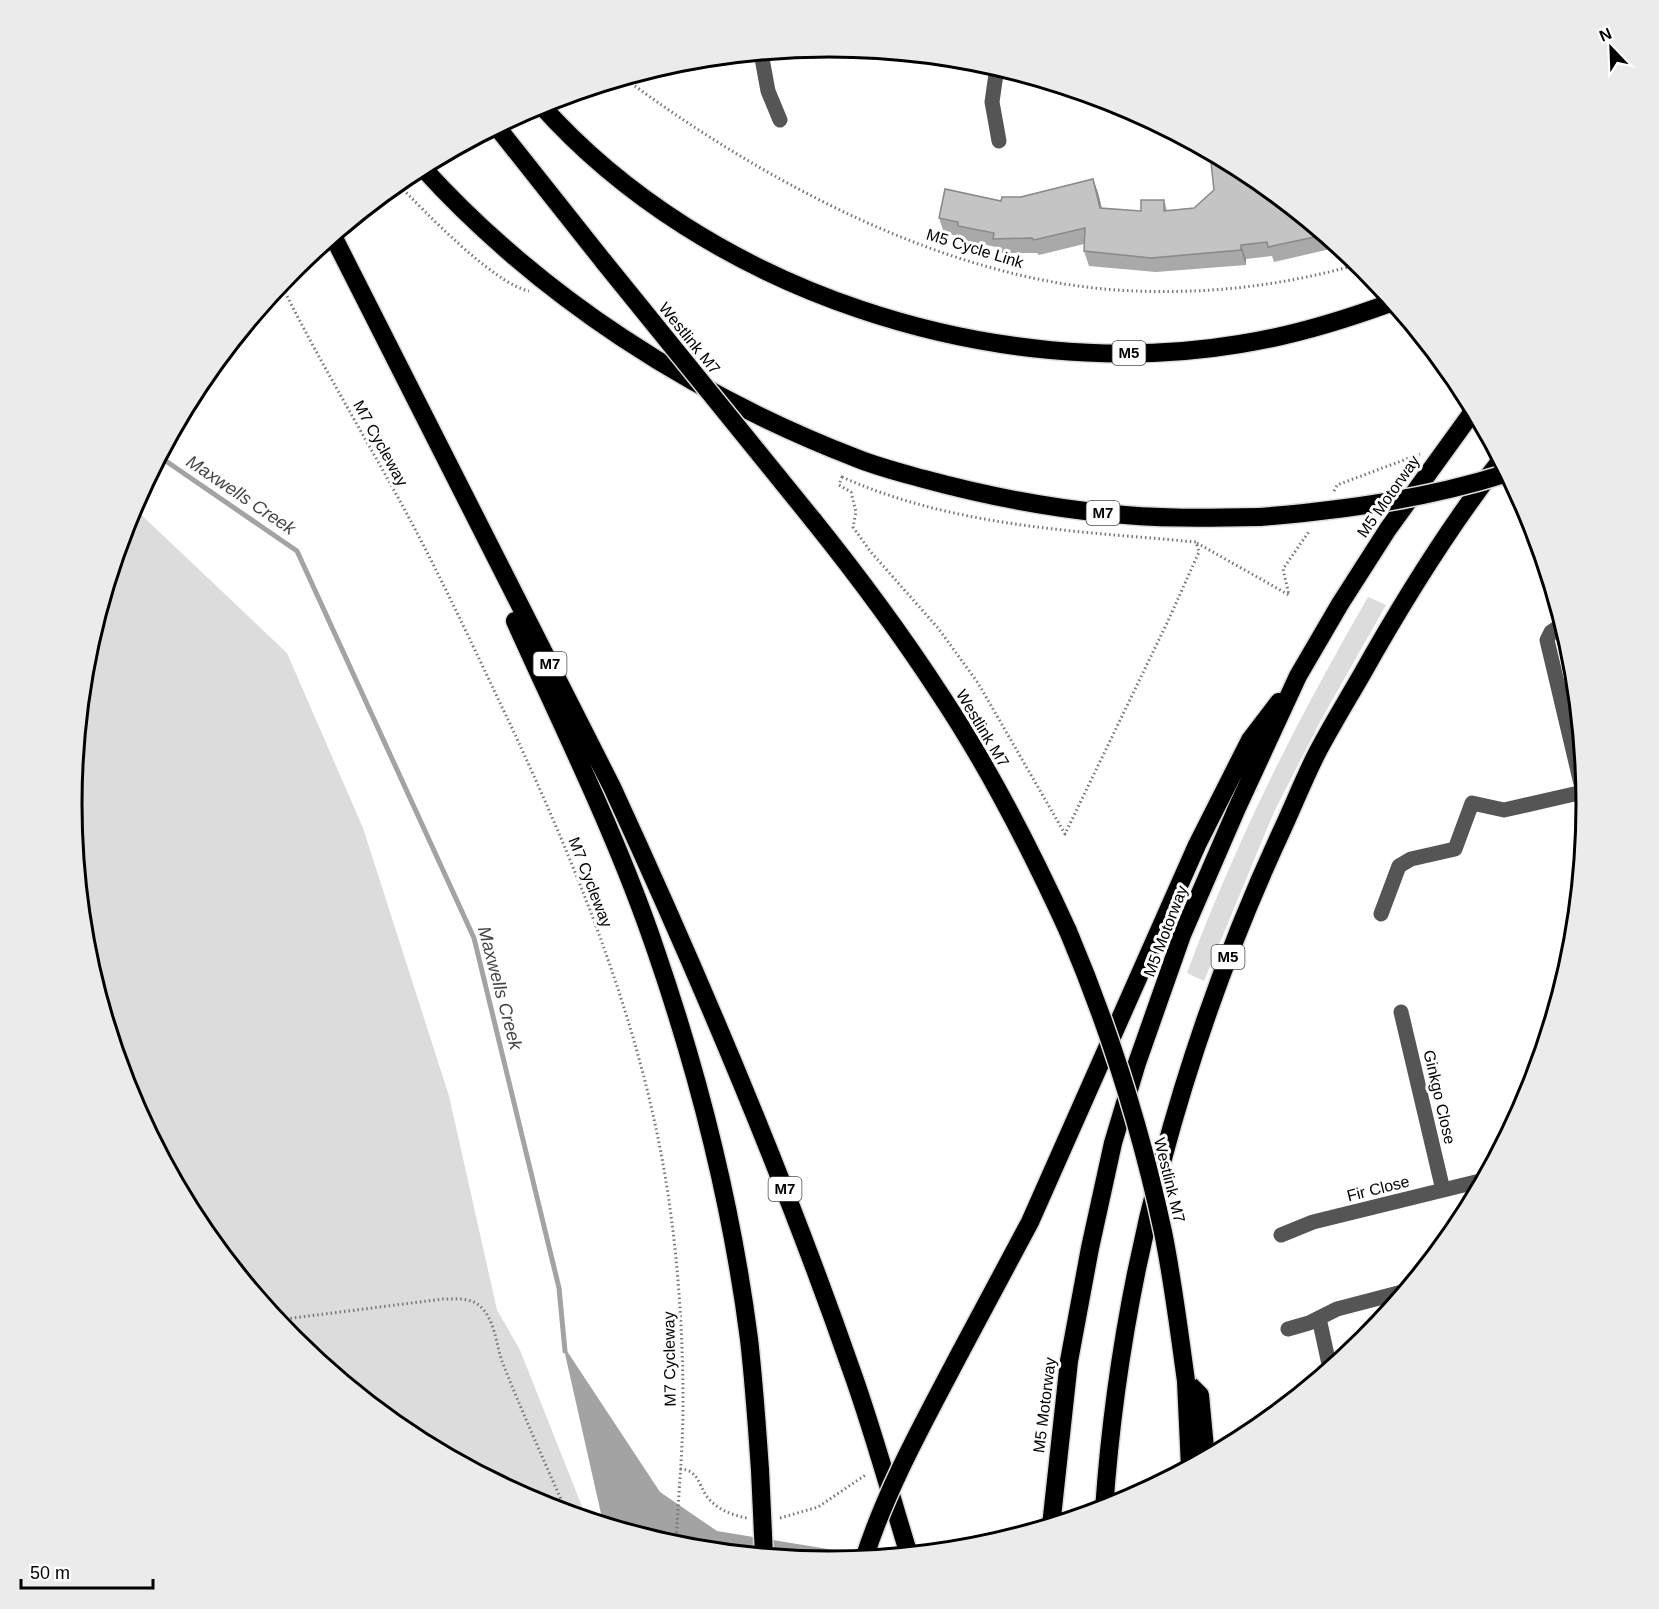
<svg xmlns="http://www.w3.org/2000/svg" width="1659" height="1609" font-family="Arial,sans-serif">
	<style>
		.green { fill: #dcdcdc }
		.water { fill: #a3a3a3 }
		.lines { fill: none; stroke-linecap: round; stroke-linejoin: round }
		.stream { stroke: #a3a3a3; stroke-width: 5 }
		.highway-casing { stroke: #dbdbdb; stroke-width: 21 }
		.path { stroke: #777; stroke-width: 3; stroke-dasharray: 1.5 3; stroke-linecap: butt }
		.minor { stroke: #555; stroke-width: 15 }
		.highway { stroke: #000; stroke-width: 18 }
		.highway-bridge-casing { stroke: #dbdbdb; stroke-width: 21; stroke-linecap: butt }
		.highway-bridge { stroke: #000; stroke-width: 18 }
		.wall { fill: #a9a9a9 }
		.shaded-wall { fill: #898989 }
		.building { fill: #c4c4c4; stroke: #898989; stroke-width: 1.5 }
		.labels { text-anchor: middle; stroke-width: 6; stroke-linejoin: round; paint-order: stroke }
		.shield { fill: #fff; stroke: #4c4c4c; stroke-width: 1.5 }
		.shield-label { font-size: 15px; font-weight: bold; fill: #000 }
		.street-label { font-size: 16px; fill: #000; stroke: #fff }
		.water-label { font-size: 18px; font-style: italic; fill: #444; stroke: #fff }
		.rim { fill: none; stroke: #000; stroke-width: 3 }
	</style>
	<rect width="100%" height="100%" fill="#fff"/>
	<path class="green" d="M133 507 287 653 363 828 449 1096 497 1310 520 1350 587 1519 539 1505 408 1435 293 1340 199 1225 129 1094 86 952 72 804 86 656Z
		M1368 597 1386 605 1321 720 1274 812 1204 981 1187 973C1236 840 1297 720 1368 597Z"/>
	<path class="water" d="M563 1345 660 1492 717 1531 834 1550 856 1560 829 1562 681 1548 609 1526 602 1518Z"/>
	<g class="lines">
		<path class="stream" d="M160 457 297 551 474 938 559 1288 565 1351"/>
		<defs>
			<path id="highway" d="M540 104C706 291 995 385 1240 344 1292 336 1344 320 1393 302
				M497 127 604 262
				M422 167C540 297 693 395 856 458 878 467 902 473 924 479 983 495 1044 507 1104 513 1156 519 1208 518 1260 517
				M333 236 612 787C700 978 782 1171 851 1369 873 1430 890 1493 909 1555
				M813 520C858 576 901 634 940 694 990 769 1031 850 1068 931
				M515 621C564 730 618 838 656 951 699 1076 732 1208 749 1339 754 1383 757 1426 760 1470
				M960 1353 1030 1222 1197 845 1250 740 1279 702
				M1186 1381 1190 1467
				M1186 1381 1200 1395 1206 1459
				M1104 1510C1120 1275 1184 1041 1283 828 1294 804 1304 779 1316 755 1330 728 1346 702 1361 676 1403 601 1448 528 1501 460
				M1051 1526 1069 1361 1090 1248 1113 1143 1137 1063 1182 935 1237 808 1298 676 1340 604 1388 529 1474 410"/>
		</defs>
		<use href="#highway" class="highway-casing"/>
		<path class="path" d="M624 78C767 184 955 285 1136 291 1212 294 1286 285 1359 264
			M397 183C424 211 494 284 529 291
			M281 284C320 363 366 438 408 516 445 585 478 657 512 728 583 881 647 1040 670 1208 679 1273 683 1339 683 1404 683 1451 678 1499 676 1546
			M842 477C954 527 1076 531 1196 542L1199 552 1168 621 1065 834 978 683 938 628 870 551 853 527 856 512 851 492 839 485Z
			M1334 491 1337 485 1420 454
			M1197 543 1289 595 1283 569 1310 530
			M277 1320 443 1299C457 1299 472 1297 482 1308 496 1323 496 1346 503 1364 523 1414 545 1463 567 1513
			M680 1469C699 1470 698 1485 708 1498 718 1510 732 1515 747 1518
			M780 1518 818 1507 867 1474"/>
		<path class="minor" d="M761 53 768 91 780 120
			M997 67 992 102 999 141
			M1563 624 1551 632 1547 640 1587 809
			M1381 914 1399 866 1411 859 1455 849 1472 803 1504 810 1583 792
			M1401 1012 1443 1190
			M1281 1235 1313 1222 1484 1180
			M1319 1318 1330 1369
			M1288 1329 1309 1323 1337 1309 1406 1291"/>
		<use href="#highway" class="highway"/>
		<defs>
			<path id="highway-bridge" d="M604 262 813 520
				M1260 517C1344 510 1426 499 1508 473
				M1068 931C1109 1028 1141 1129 1163 1232 1173 1281 1179 1331 1186 1381
				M760 1470 764 1556
				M864 1559C887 1487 925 1420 960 1353"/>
		</defs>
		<use href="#highway-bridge" class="highway-bridge-casing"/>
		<use href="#highway-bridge" class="highway-bridge"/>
	</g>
	<path class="wall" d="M1251 174 1339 247 1274 262 1272 256 1246 259V265L1156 272 1089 266 1084 251V244L1039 255 1037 253H998L996 247 963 240 962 237 944 233 939 218 1001 201 1093 179 1098 193 1102 208 1141 211 1164 200 1167 210 1194 208Z"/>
	<path class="shaded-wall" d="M1093 179 1098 193 1105 223 1100 208Z
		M1241 245 1246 259V265L1241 250Z"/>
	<path class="building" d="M1210 153 1251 174 1272 192V196L1276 195 1324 235 1268 247 1267 242 1241 245V250L1151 258 1084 251 1085 228 1034 240 1032 238 993 239 994 233 958 226V222L939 218 945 189 1001 201 1002 197H1021L1093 179 1100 208 1141 211V200H1164V211L1194 208 1214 190Z"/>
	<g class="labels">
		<g class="shield">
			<rect x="1112.5" y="341" width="33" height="24" rx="4.5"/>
			<rect x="1086.5" y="501" width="33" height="24" rx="4.5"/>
			<rect x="533.5" y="652" width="33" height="24" rx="4.5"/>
			<rect x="1211.5" y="945" width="33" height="24" rx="4.5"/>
			<rect x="768.5" y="1177" width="33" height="24" rx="4.5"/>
		</g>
		<g class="shield-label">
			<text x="1129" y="358">M5</text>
			<text x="1103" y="518">M7</text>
			<text x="550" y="669">M7</text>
			<text x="1228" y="962">M5</text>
			<text x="785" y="1194">M7</text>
		</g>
		<g class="street-label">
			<text transform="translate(975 248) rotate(17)" y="6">M5 Cycle Link</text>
			<text transform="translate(690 338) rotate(51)" y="6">Westlink M7</text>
			<text transform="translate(381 443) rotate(61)" y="6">M7 Cycleway</text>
			<text transform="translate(1388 496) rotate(-55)" y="6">M5 Motorway</text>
			<text transform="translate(983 728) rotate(59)" y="6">Westlink M7</text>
			<text transform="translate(591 882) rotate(69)" y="6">M7 Cycleway</text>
			<text transform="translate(1165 931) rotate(-69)" y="6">M5 Motorway</text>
			<text transform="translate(1440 1097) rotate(77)" y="6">Ginkgo Close</text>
			<text transform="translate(1170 1180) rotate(76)" y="6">Westlink M7</text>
			<text transform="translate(1378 1188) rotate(-14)" y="6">Fir Close</text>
			<text transform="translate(669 1359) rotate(-91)" y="6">M7 Cycleway</text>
			<text transform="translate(1044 1405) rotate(-83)" y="6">M5 Motorway</text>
		</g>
		<g class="water-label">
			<text transform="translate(241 495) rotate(34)" y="6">Maxwells Creek</text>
			<text transform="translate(500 988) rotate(75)" y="6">Maxwells Creek</text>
		</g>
	</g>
	<path d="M0 0H1659V1609H0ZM82 804a747 747 0 1 1 1494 0a747 747 0 1 1-1494 0Z" fill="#ebebeb" fill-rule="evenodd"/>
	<path class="rim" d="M82 804a747 747 0 1 1 1494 0a747 747 0 1 1-1494 0Z"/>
	<g transform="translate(1611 48) rotate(337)" stroke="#ffffff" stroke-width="4.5" paint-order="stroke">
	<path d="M0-4.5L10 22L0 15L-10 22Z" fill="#000000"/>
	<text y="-9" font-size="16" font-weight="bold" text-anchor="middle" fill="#000000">N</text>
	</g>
	<path d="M21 1579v9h132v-9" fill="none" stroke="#000000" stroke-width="3"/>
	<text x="30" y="1579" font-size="18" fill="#000000" stroke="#ffffff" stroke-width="4.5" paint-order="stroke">50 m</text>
</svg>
